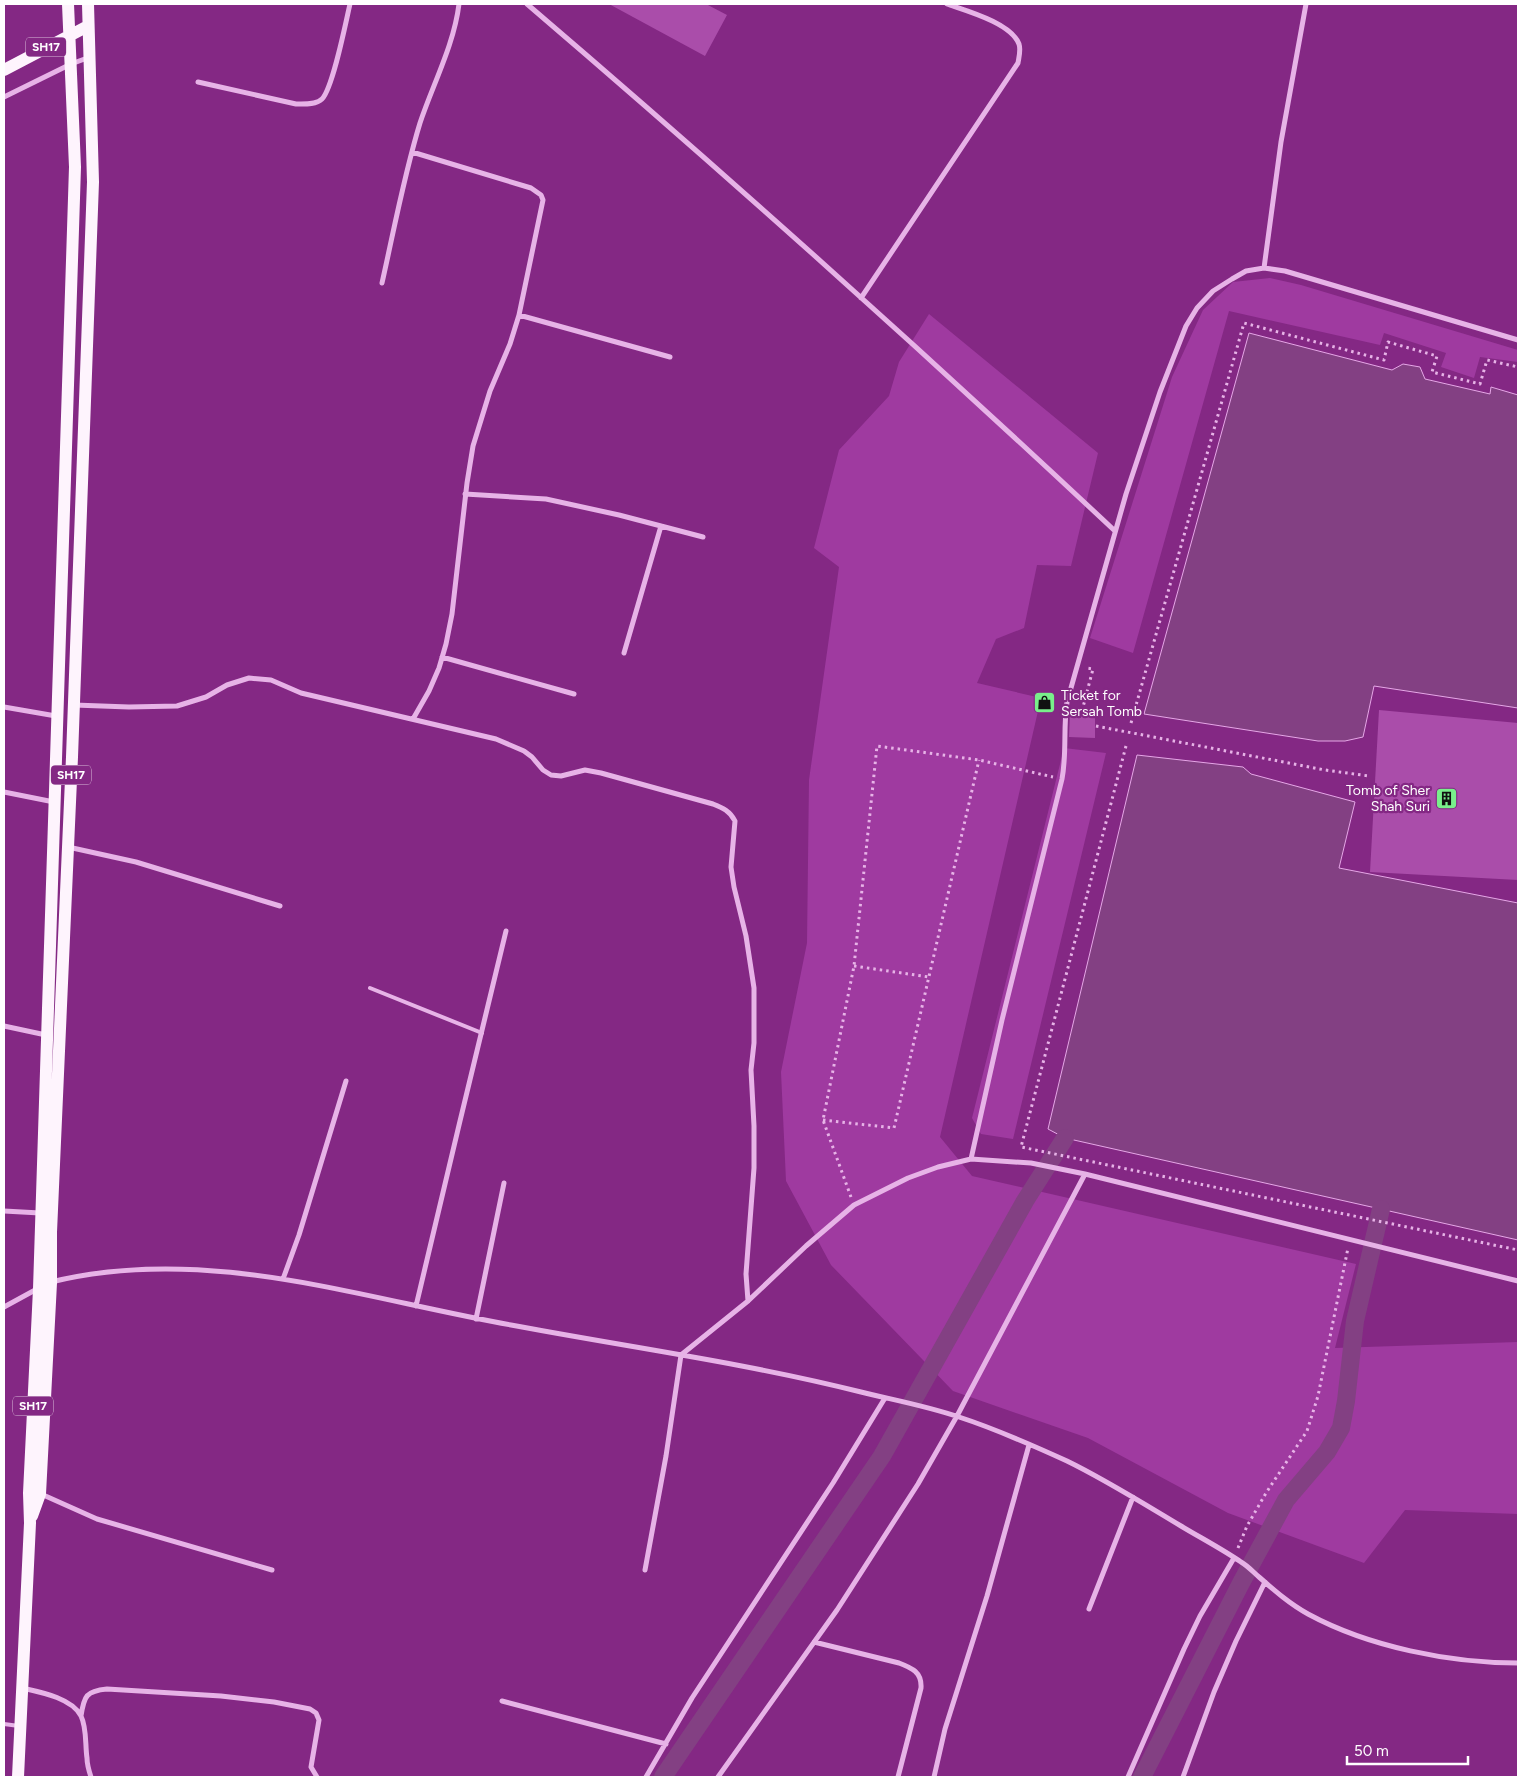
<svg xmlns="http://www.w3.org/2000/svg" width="1522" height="1781" font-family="Figtree,sans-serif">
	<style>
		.green { fill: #9f3aa0 }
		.water { fill: #834083; stroke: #e6a7e7 }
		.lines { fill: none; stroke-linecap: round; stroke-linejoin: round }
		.canal { stroke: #834083; stroke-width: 18 }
		.building { fill: #aa4daa }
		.path { stroke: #e7b3e7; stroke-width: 3; stroke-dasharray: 2.5 4; stroke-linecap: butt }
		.lane { stroke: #e7b3e7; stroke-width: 4 }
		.street { stroke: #e7b3e7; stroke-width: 5 }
		.primary { stroke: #fef4fd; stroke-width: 12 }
		.labels { text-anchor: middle; stroke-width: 4.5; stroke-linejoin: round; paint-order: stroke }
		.shield { fill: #842884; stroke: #dabeda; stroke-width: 1 }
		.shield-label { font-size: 12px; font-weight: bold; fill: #fff }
		.poi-label { font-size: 14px; fill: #fff; stroke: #842884; text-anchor: start }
	</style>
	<rect width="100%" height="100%" fill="#842884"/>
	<path class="green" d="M1270 278 1301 285 1518 350V362L1480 357 1474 378 1441 367 1446 353 1384 333 1380 345 1229 311 1133 653 1090 638 1172 377 1203 310 1233 282Z
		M929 314 1098 453 1071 566 1037 565 1024 628 996 639 977 683 1041 698 940 1137 972 1176 1356 1264 1335 1348 1518 1342V1514L1405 1510 1364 1563 1228 1513 1088 1438 953 1391 831 1265 786 1181 781 1072 807 943 809 780 839 567 814 548 839 450 889 396 899 362Z
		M1064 748 1106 753 1013 1139 981 1134 972 1118Z"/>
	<path class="water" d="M1249 333 1392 370 1403 364 1420 367 1425 379 1490 394 1491 387 1518 395V708L1374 686 1363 737 1345 741H1318L1144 714Z
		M1137 755 1243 767 1251 774 1355 802 1339 868 1518 903V1240L1065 1138 1048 1129Z"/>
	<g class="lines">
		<path class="canal" d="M663 1777 882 1456 1025 1201 1065 1138
			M1142 1777 1241 1583 1286 1500 1327 1452 1341 1428 1346 1401 1355 1321 1381 1209"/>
	</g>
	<path class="building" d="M609 4H706L727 15 705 56Z
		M1379 710 1518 723V880L1370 872Z
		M1070 711H1095V738L1069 737Z"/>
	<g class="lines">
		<path class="path" d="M1082 711 1093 669 1086 668
			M1131 723 1244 323 1384 360 1388 342 1437 356 1432 372 1480 384 1487 360 1518 367
			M1096 726 1325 770 1369 776
			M1126 746 1021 1147 1518 1250
			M854 966 929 977
			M823 1120 894 1128 979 760
			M851 1197 823 1120 854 966 877 746 979 760 1053 777
			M1238 1548 1247 1526 1266 1493 1307 1431 1318 1396 1348 1248"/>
		<path class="lane" d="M370 988 482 1033
			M4 1724 19 1726"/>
		<path class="street" d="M527 4C727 175 923 351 1115 531
			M198 82 296 104C304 104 316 105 322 99 333 88 346 21 350 4
			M4 97 71 64 90 57
			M412 152 531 188 541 195 543 200 519 315 510 344 490 391 473 446 467 483 452 614 446 644 439 668 429 691 413 719
			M1264 268 1281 142 1306 4
			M382 283C394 230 404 175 420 123 433 84 454 45 459 4
			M861 298 1018 63C1019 57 1021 50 1019 44 1011 23 967 11 947 4
			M519 315 670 357
			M465 494 546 499 619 515 703 537
			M624 653 661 526
			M442 657 574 694
			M74 705 129 707 177 706 206 697 227 685 249 678 271 680 301 693 496 739 524 751 532 757 543 770 551 775 561 776 585 770 601 773 713 804C723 808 730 811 735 821L731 867 734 887 746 936 754 988V1043L751 1070 754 1126V1168L746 1274 748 1301
			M4 707 56 716
			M4 792 54 802
			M68 847 136 862 280 906
			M4 1026 46 1035
			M971 1159 1002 1020 1062 779C1067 753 1063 728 1067 702L1126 494 1160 392 1186 326 1197 308 1213 291 1232 279 1246 271 1264 268 1285 271 1518 340
			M4 1211 40 1213
			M283 1279 299 1235 346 1081
			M51 1282C206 1244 359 1298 511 1325 628 1347 746 1363 861 1392 894 1400 927 1406 959 1417 996 1429 1032 1445 1067 1461 1106 1480 1144 1504 1181 1526 1201 1538 1222 1549 1241 1562 1248 1566 1253 1572 1259 1577 1275 1591 1290 1604 1308 1614 1369 1647 1450 1663 1518 1663
			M416 1306 460 1121 506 931
			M4 1307 37 1289
			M476 1319 504 1183
			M41 1494 97 1519 272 1570
			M645 1570 666 1456 681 1355 748 1301 806 1246 854 1205 908 1178 938 1167 971 1159 1031 1163 1085 1174 1518 1281
			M1089 1609 1133 1497
			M814 1642 899 1663C912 1668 922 1672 921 1688L898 1777
			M22 1688C40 1692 72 1698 81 1716 87 1728 85 1745 87 1758 87 1765 89 1771 91 1777
			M502 1701 666 1744
			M81 1716C84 1696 86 1691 107 1689L221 1696 274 1702 310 1709 316 1713 319 1720 311 1767 317 1777
			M646 1777 692 1698 833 1483 885 1398
			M718 1777 837 1610 918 1484 957 1416 1085 1174
			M934 1777 945 1729 987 1596 1029 1445
			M1128 1777 1184 1649 1200 1616 1234 1558
			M1183 1777 1214 1692 1236 1641 1265 1582"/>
		<path class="primary" d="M4 70 88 26
			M32 1516 40 1494 51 1283V1232L72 757 93 182 88 4
			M18 1777 30 1523 29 1493 39 1289 75 167 68 4"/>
	</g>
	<defs>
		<symbol id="shop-square" viewBox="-11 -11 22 22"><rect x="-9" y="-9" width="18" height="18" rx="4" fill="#79ef8b" stroke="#842884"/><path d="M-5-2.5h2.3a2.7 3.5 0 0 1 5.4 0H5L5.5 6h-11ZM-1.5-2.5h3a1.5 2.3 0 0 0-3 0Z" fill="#111"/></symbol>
		<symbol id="building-square" viewBox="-11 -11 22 22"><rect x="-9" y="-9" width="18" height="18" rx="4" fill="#79ef8b" stroke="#842884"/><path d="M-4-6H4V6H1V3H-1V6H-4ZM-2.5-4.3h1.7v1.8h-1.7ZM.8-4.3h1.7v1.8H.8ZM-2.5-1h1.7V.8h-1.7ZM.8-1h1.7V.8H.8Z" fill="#111"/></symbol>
	</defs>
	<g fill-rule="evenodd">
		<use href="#shop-square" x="1032" y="690" width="25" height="25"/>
		<use href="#building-square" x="1434" y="786" width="25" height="25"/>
	</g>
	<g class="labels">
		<g class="shield">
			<rect x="26" y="37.5" width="40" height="19" rx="4"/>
			<rect x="51" y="765.5" width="40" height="19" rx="4"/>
			<rect x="13" y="1396.5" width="40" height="19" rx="4"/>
		</g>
		<g class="shield-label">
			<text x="46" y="51">SH17</text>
			<text x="71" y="779">SH17</text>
			<text x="33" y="1410">SH17</text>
		</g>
		<g class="poi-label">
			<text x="1061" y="700">Ticket for<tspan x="1061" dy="16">Sersah Tomb</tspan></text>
			<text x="1430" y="795" text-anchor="end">Tomb of Sher<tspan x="1430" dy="16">Shah Suri</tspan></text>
		</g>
	</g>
	<rect width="1522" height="1781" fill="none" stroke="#ffffff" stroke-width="10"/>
	<path d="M1347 1756v8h121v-8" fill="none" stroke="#ffffff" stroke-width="2.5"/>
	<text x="1354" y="1756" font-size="15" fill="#ffffff" stroke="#842884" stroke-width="4" paint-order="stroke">50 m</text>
</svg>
